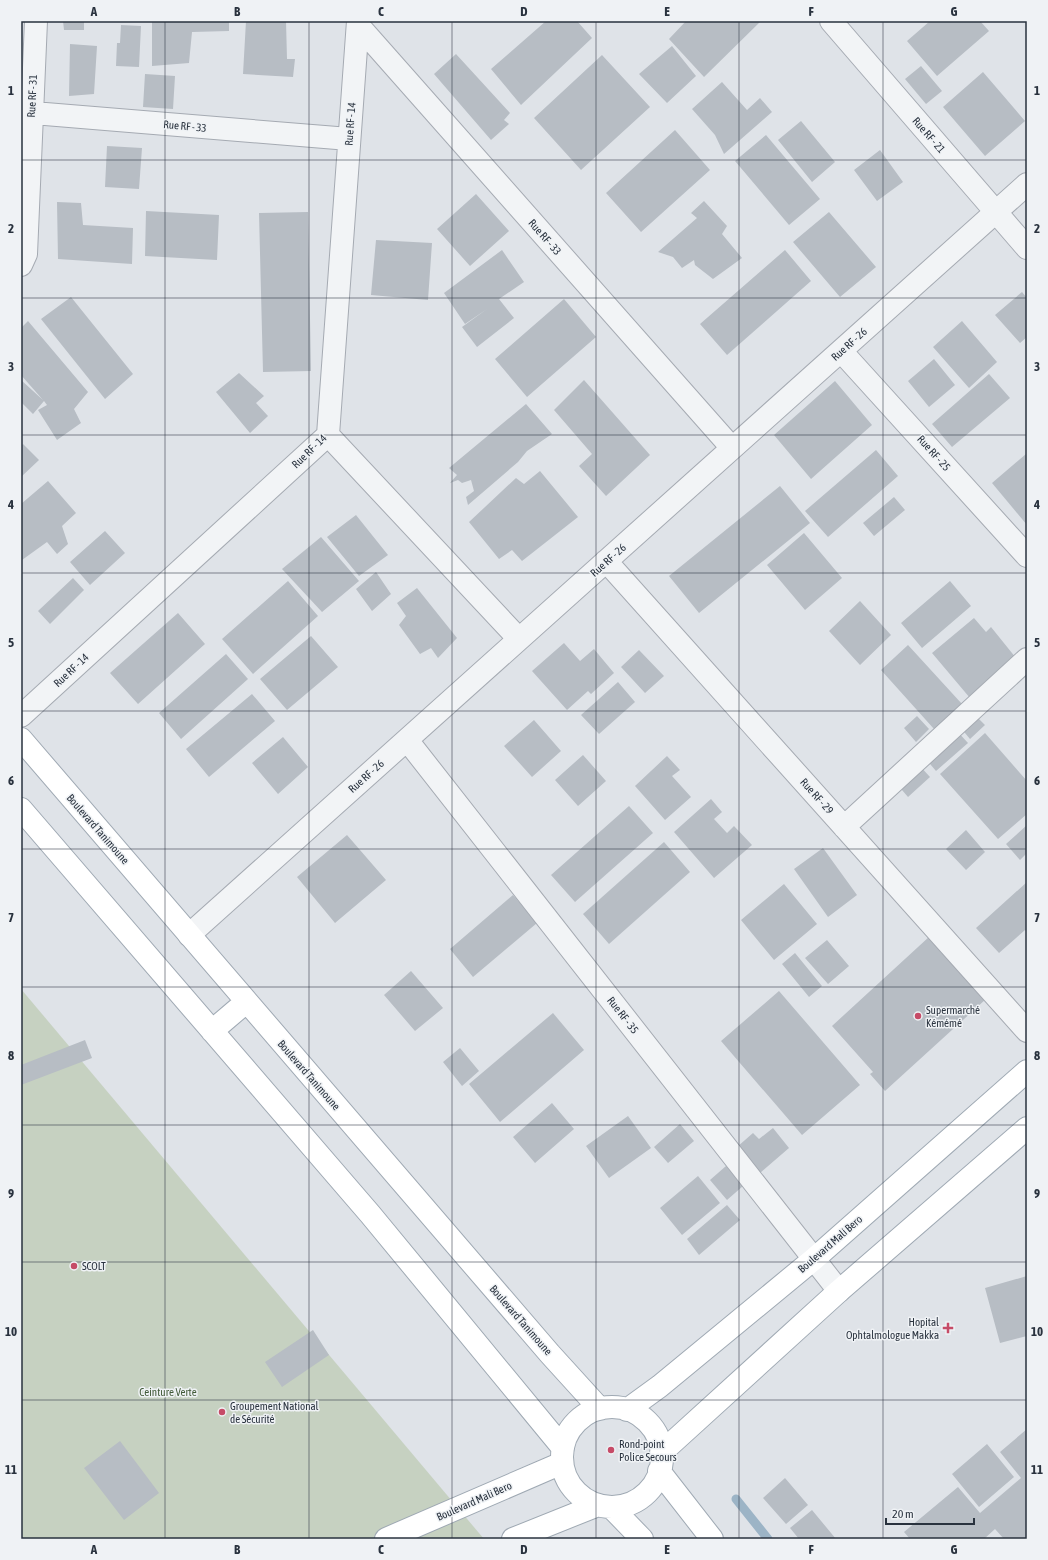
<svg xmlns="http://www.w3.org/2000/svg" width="1048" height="1560" font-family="'Asap Condensed',sans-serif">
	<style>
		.green { fill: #c6d1c1 }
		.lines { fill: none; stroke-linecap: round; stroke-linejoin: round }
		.stream { stroke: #9cb4c6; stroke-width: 9 }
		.building { fill: #b7bdc4 }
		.minor-casing { stroke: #a5aab2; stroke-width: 24 }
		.primary-casing { stroke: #9fa9b3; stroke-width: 24 }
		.minor { stroke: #f2f4f6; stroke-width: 22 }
		.primary { stroke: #fff; stroke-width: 22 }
		.grid { fill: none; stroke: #29323e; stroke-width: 1; stroke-opacity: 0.55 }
		.poi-dot { fill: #c64b67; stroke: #eff2f5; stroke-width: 1.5 }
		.labels { text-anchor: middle; stroke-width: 3; stroke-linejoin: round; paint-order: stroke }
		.street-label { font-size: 11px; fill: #29323e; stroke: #eff2f5 }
		.poi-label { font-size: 11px; fill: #29323e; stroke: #eff2f5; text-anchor: start }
		.park-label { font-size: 11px; fill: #405937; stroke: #eff2f5 }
		.neatline { fill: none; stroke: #29323e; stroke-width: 1.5 }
		.grid-label { font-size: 13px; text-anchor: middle; font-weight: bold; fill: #29323e }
	</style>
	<rect width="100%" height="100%" fill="#dfe3e8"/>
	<path class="green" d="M21 989 484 1539H21Z"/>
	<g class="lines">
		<path class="stream" d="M736 1499 768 1539"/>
	</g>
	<path class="building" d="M63 21H84V30H64Z
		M152 21H229V31L192 32 189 63 152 66Z
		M246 21H286L287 59H295L293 77 243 74Z
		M546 21H577L592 38 521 105 491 69Z
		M686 21H761L704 77 669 39Z
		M930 21H980L989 31 937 76 907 41Z
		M121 25 141 26 139 67 116 66 117 43H120Z
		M70 44 97 46 94 94 69 96Z
		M672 46 696 76 667 103 639 74Z
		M456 54 510 113 504 120 509 124 491 140 434 74Z
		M602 55 650 107 581 170 534 118Z
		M921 66 942 91 926 104 905 79Z
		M983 72 1025 121 985 156 943 107Z
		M145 74 175 76 173 109 143 107Z
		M722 82 747 110 760 98 772 112 724 154 715 135 692 109Z
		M801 121 835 162 812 182 778 140Z
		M675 130 710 170 641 232 606 193Z
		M766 135 820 199 789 225 735 161Z
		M107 146 142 148 139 189 105 187Z
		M880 150 903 182 877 201 854 170Z
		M476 194 509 231 470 266 437 229Z
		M704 201 727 226 722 234 742 258 713 279 695 265 694 260 682 268 673 257 658 252 697 218 691 213Z
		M57 202 81 203 83 225 133 228 132 264 58 259Z
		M146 211 219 215 217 260 145 256Z
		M308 212 311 371 263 372 259 213Z
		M829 212 876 267 840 297 793 242Z
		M376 240 432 243 428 300 371 295Z
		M502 250 524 282 499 299 514 318 477 347 462 327 487 309 465 324 444 293Z
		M785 250 811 281 727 355 700 324Z
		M1022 292 1027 298V337L1020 343 995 315Z
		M71 297 133 374 105 399 41 319Z
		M564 299 596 337 527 397 495 359Z
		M28 321 88 392 74 409 81 423 57 440 38 410 47 405 44 401 33 414 21 402V380L43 400 21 375V328Z
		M962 321 997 362 969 388 933 347Z
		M934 359 955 385 929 407 908 381Z
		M239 373 264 396 256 403 268 416 250 433 216 392Z
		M989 374 1010 398 952 447 932 424Z
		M584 380 650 455 606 496 579 466 592 454 554 410Z
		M835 381 872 425 811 479 774 435Z
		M526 404 552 434 527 451 518 462 468 505 466 497 474 491 471 480 462 483 458 480 450 483 457 475 449 468Z
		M23 444 39 460 21 477V446Z
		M876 450 898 476 828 537 805 511Z
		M1026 454 1027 455V525L992 483Z
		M540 471 578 517 522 561 512 550 499 559 469 522 516 478 524 484Z
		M48 481 76 513 62 526 68 544 57 554 47 542 22 560 21 504Z
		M780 486 810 523 699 613 669 576Z
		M894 497 905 510 874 536 863 523Z
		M356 515 388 555 359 576 327 537Z
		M105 531 125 553 90 585 70 562Z
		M804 533 842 578 805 610 767 565Z
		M321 537 359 581 322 612 282 569Z
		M376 572 391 594 372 611 356 589Z
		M73 578 84 590 50 624 38 611Z
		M288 581 318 616 253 674 222 639Z
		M950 581 971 606 922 648 901 623Z
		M417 588 457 638 438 658 431 648 420 654 399 625 406 616 397 603Z
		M860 601 891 635 860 665 829 631Z
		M178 613 205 644 138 704 110 673Z
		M974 618 986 632 991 627 1016 658 970 698 932 653Z
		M311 636 338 667 287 710 260 679Z
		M564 643 580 661 594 649 614 673 591 694 588 691 567 710 532 671Z
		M908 645 962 704 934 729 881 670Z
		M639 650 664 676 645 693 621 667Z
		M226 654 248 679 181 739 159 713Z
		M618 682 635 702 599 734 581 715Z
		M252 694 275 721 209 777 186 749Z
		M974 714 985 725 970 739 960 727Z
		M917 716 929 729 916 742 904 728Z
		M534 720 561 751 532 777 504 746Z
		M956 730 968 743 936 771 925 758Z
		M985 733 1027 781V814L998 839 940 774Z
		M283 737 308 767 278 794 252 763Z
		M583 755 606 781 578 806 555 780Z
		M667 756 680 770 672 776 691 797 665 820 635 786Z
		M918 764 930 777 908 797 896 783Z
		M711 799 722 812 714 819 727 833 734 826 752 845 714 878 674 832Z
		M629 806 653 833 575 902 551 875Z
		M1027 825V853L1020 860 1006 844Z
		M966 830 985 852 966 870 946 849Z
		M347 835 386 880 335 923 297 877Z
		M664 842 690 872 609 944 583 914Z
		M823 848 857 895 828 917 794 869Z
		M1027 882V932L1025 930 999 953 976 928Z
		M784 884 817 924 774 960 741 920Z
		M513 895 537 923 473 977 450 949Z
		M930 936 986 999 885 1091 870 1074 873 1072 832 1026Z
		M827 940 849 966 828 984 805 958Z
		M795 953 822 986 809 997 782 964Z
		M411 971 443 1008 415 1031 384 995Z
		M779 991 860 1085 802 1135 721 1041Z
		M553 1013 584 1050 500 1122 469 1084Z
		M85 1040 92 1058 21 1085V1065Z
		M460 1048 479 1071 462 1086 443 1062Z
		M552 1103 574 1129 535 1163 513 1137Z
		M628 1116 651 1148 609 1178 586 1146Z
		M680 1124 694 1141 668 1163 654 1147Z
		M773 1128 789 1148 760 1173 737 1147 753 1133 759 1139Z
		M726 1166 743 1186 727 1200 710 1180Z
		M698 1176 720 1203 682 1235 660 1208Z
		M727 1205 740 1220 699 1255 687 1239Z
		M1027 1276V1336L1000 1343 985 1288Z
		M313 1330 329 1355 282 1387 265 1362Z
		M1027 1429V1539H1004L995 1529 984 1539H910L904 1532 958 1487 980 1513 1021 1478 1000 1452Z
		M120 1441 159 1493 124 1520 84 1468Z
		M987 1444 1014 1477 979 1507 952 1474Z
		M785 1478 808 1505 786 1524 763 1498Z
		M812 1510 836 1539H799L790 1528Z"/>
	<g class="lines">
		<defs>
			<path id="minor" d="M831 21 1027 248
				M358 25 732 448
				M21 112 349 139
				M21 265 26 254 36 21
				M841 351 1027 556
				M328 435 519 639
				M606 561 1027 1031
				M21 716 328 435 358 21
				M407 740 839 1291
				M844 827 1027 659
				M189 935 1027 184"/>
			<path id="primary" d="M21 739 550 1354 600 1409
				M21 809 370 1214 563 1448
				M212 1031 246 1002
				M562 1457a50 50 0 1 1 100 0a50 50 0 1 1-100 0Z
				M627 1410 660 1386 814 1259 1027 1071
				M661 1453 839 1291 1027 1128
				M659 1471 712 1539
				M611 1507 642 1539
				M386 1539 562 1463
				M513 1539 598 1505"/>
		</defs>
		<use href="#minor" class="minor-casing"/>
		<use href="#primary" class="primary-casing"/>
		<use href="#minor" class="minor"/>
		<use href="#primary" class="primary"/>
	</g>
	<path class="grid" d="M165 21V1539M309 21V1539M452 21V1539M596 21V1539M739 21V1539M883 21V1539M21 160H1027M21 298H1027M21 435H1027M21 573H1027M21 711H1027M21 849H1027M21 987H1027M21 1125H1027M21 1262H1027M21 1400H1027"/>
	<g class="poi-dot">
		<circle cx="918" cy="1016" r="4"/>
		<circle cx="74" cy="1266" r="4"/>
		<path d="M946 1322h4v4h4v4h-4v4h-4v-4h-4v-4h4z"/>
		<circle cx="222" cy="1412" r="4"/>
		<circle cx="611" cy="1450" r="4"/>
	</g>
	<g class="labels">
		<g class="street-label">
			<text transform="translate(32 96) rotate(-87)" y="4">Rue RF - 31</text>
			<text transform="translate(350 124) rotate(-86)" y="4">Rue RF - 14</text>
			<text transform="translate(185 126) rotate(5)" y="4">Rue RF - 33</text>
			<text transform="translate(929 135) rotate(49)" y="4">Rue RF - 21</text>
			<text transform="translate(545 237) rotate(49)" y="4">Rue RF - 33</text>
			<text transform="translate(849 344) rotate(-42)" y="4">Rue RF - 26</text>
			<text transform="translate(309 451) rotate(-44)" y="4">Rue RF - 14</text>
			<text transform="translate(934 453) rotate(48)" y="4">Rue RF - 25</text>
			<text transform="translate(608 560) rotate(-42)" y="4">Rue RF - 26</text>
			<text transform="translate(71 670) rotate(-43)" y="4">Rue RF - 14</text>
			<text transform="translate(366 776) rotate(-42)" y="4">Rue RF - 26</text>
			<text transform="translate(817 796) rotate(48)" y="4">Rue RF - 29</text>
			<text transform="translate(98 829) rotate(49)" y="4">Boulevard Tanimoune</text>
			<text transform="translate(623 1015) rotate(52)" y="4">Rue RF - 35</text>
			<text transform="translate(309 1075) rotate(49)" y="4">Boulevard Tanimoune</text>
			<text transform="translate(830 1244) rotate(-41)" y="4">Boulevard Mali Bero</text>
			<text transform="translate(521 1320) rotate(49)" y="4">Boulevard Tanimoune</text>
			<text transform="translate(474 1501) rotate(-24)" y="4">Boulevard Mali Bero</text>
		</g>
		<g class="poi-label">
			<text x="926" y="1014">Supermarché<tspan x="926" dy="13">Kémémé</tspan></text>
			<text x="82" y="1270">SCOLT</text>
			<text x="939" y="1326" text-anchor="end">Hopital<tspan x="939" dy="13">Ophtalmologue Makka</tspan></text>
			<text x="230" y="1410">Groupement National<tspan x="230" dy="13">de Sécurité</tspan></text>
			<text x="619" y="1448">Rond-point<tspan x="619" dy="13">Police Secours</tspan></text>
		</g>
		<g class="park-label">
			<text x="168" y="1396">Ceinture Verte</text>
		</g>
	</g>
	<rect width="1048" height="1560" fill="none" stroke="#eff2f5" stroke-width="44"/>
	<path d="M886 1518v6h88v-6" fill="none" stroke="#29323e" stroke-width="2"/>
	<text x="892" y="1518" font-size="12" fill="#29323e" stroke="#eff2f5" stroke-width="3" paint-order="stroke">20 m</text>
	<rect x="22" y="22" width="1004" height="1516" class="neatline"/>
	<g class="grid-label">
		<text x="94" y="16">A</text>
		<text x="237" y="16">B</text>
		<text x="381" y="16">C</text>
		<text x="524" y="16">D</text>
		<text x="667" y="16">E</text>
		<text x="811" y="16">F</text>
		<text x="954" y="16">G</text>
		<text x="11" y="95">1</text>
		<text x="1037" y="95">1</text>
		<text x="11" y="233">2</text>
		<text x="1037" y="233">2</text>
		<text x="11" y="371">3</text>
		<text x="1037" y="371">3</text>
		<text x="11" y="509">4</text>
		<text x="1037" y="509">4</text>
		<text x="11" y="647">5</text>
		<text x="1037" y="647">5</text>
		<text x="11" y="785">6</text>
		<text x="1037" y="785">6</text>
		<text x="11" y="922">7</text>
		<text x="1037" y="922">7</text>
		<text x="11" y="1060">8</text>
		<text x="1037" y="1060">8</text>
		<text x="11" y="1198">9</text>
		<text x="1037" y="1198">9</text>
		<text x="11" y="1336">10</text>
		<text x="1037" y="1336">10</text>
		<text x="11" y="1474">11</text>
		<text x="1037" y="1474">11</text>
		<text x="94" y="1554">A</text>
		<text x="237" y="1554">B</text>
		<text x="381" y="1554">C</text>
		<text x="524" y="1554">D</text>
		<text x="667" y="1554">E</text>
		<text x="811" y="1554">F</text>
		<text x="954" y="1554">G</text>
	</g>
</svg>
